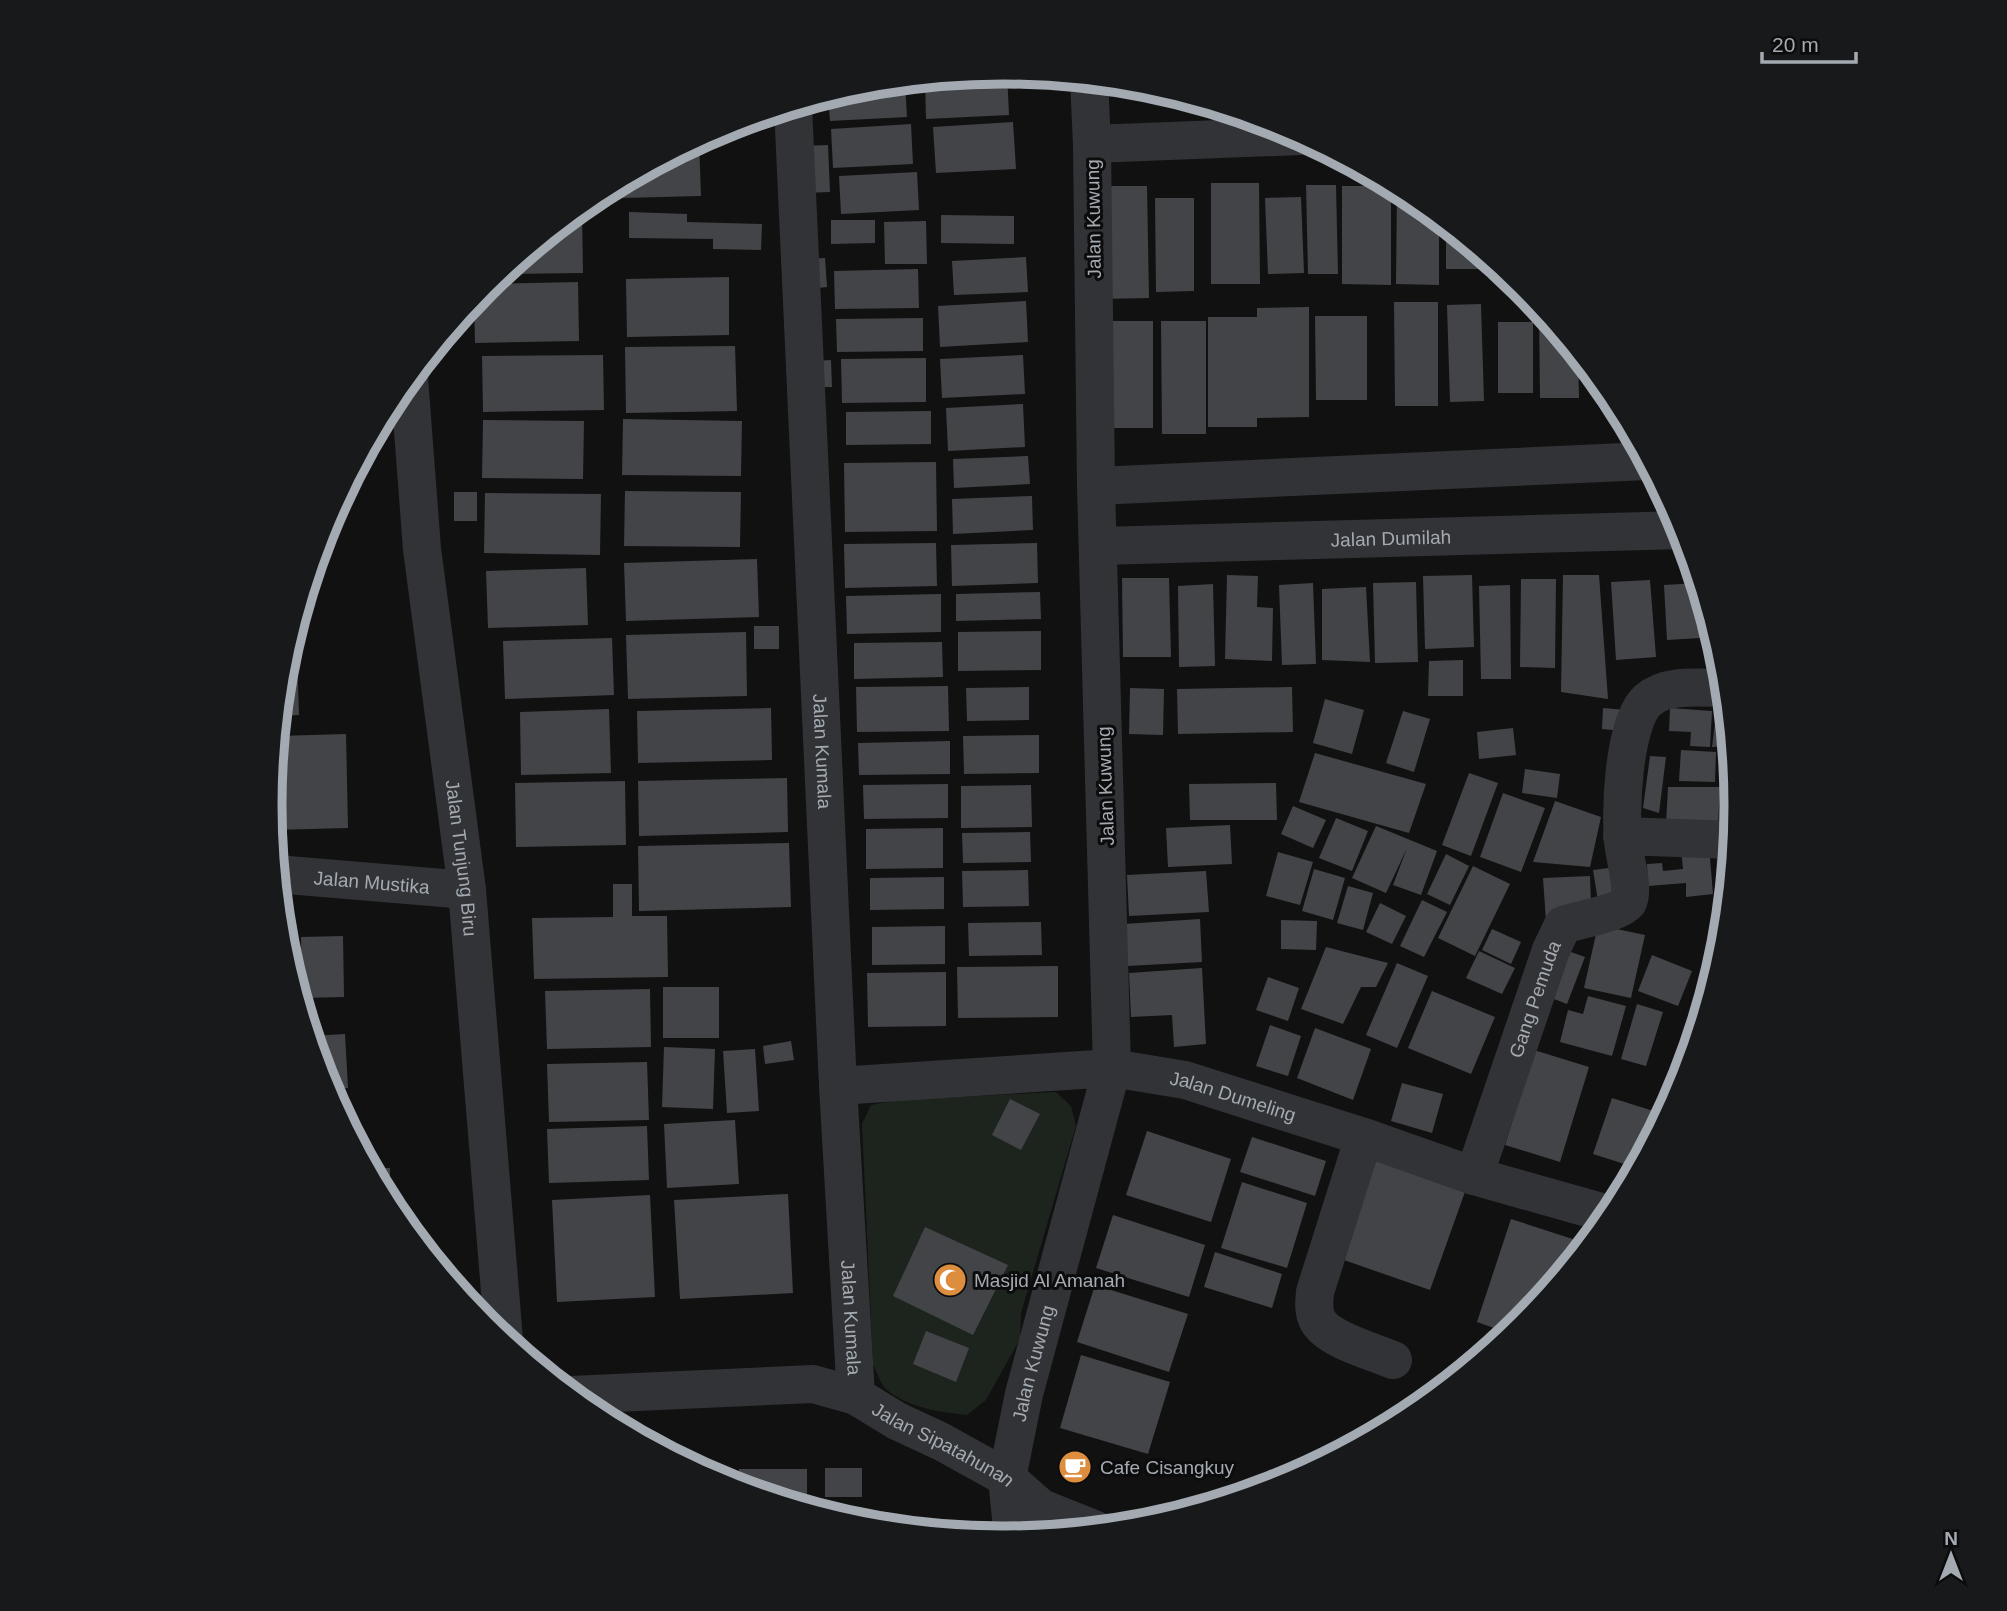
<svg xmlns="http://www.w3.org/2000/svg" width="2007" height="1611" font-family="Helvetica,sans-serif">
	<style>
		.green { fill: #1d241d }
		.building { fill: #424447 }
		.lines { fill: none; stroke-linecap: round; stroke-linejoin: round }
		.minor { stroke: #323336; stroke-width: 38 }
		.labels { text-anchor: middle; stroke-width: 6; stroke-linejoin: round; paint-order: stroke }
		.street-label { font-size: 19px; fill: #a3aab1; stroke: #0c0c0d }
		.poi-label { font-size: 19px; fill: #a3aab1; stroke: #0c0c0d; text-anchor: start }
		.rim { fill: none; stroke: #a3aab1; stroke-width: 9 }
	</style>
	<rect width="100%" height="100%" fill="#111112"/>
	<path class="green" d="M1056 1092 1071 1106 1076 1126 1021 1313 1020 1339 986 1400 967 1415C940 1412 908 1408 886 1389 880 1383 877 1372 873 1364L862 1124 871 1105 898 1100Z"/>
	<path class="building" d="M1007 72 1009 115 926 119 925 79Z
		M1096 81 1142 85V89L1096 91Z
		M905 82 907 117 830 121 828 96 861 86Z
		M1013 122 1016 169 936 173 933 127Z
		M911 124 913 164 833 168 831 129Z
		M699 140 701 196 621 198V182Z
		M828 145 830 192 804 193 802 146Z
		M917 172 919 210 841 214 839 176Z
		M1211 183H1259L1260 284H1211Z
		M1306 185H1336L1338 274H1308Z
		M1098 186H1147L1149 298 1100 299Z
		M1342 186H1391V285L1342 284Z
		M1397 188 1411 196 1439 219V285L1396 284Z
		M1301 197 1304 273 1268 274 1265 198Z
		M1155 198H1194V291L1156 292Z
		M576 212H582L583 273 500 274Z
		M629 212 687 214V222L762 224 761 250 713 249V239L629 238Z
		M941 215 1014 216V244L941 243Z
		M831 220H875V243L831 244Z
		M926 221 927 264H885L884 222Z
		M1446 224 1483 254V269H1446Z
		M1026 257 1028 292 954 295 952 261Z
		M825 258 827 287 809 289 807 259Z
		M1492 262 1501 269 1513 279H1492Z
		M918 269 919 308 835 309 834 271Z
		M729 277V335L627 337 626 279Z
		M578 282 579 341 475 343 474 299 488 284Z
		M1026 301 1028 342 940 347 938 306Z
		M1394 302H1438V406H1395Z
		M1481 304 1484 401 1450 402 1447 305Z
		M1309 307V417L1257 418V427H1208V317H1257V308Z
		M1539 311H1543L1578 355 1579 398H1540Z
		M1315 316H1367V400H1316Z
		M923 318V351L837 352 836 319Z
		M1104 321H1153V428H1105Z
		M1161 321H1206V434H1162Z
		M1498 322H1533V393H1498Z
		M735 346 737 411 626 413 625 347Z
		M603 355 604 410 483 412 482 356Z
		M1023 355 1025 394 942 398 940 359Z
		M926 358V402L842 403 841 359Z
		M831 360 832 387H813L812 361Z
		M1023 404 1025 447 948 451 946 408Z
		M931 411V444L846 445V412Z
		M623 419 742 421 741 476 622 475Z
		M483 420 584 421 583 479 482 478Z
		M1028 456 1030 484 954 488 953 459Z
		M936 462 937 531 845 532 844 463Z
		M625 491 741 492 740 547 624 546Z
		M454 492H477V521H454Z
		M485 493 601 494 600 555 484 553Z
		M1032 496 1033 530 953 534 952 499Z
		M936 543 937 586 845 588 844 544Z
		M1037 543 1038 583 952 586 951 545Z
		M757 559 759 617 626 621 624 563Z
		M586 568 588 625 488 628 486 571Z
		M1227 575 1258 576 1257 607 1273 608 1272 661 1225 659Z
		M1472 575 1474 647 1425 649 1423 576Z
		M1563 575H1599L1608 699 1561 692Z
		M1122 578H1169L1171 657H1123Z
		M1521 579H1556L1555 668 1520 667Z
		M1650 580 1656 657 1616 660 1611 582Z
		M1416 582 1418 662 1375 663 1373 583Z
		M1313 583 1316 664 1282 665 1279 585Z
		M1698 583 1700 638 1667 640 1664 585Z
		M1213 584 1215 666 1179 667 1178 586Z
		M1510 585 1511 679H1481L1479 586Z
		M1366 587 1370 662 1322 660V589Z
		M1040 592 1041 619 956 621V594Z
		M941 594V632L847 634 846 596Z
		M1708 616 1709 615 1717 643H1709Z
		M296 623 299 715 279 716 284 662Z
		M754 626H779V649H754Z
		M1041 631V670L958 671V632Z
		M746 632 747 696 628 699 626 635Z
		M612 638 614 695 505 699 503 641Z
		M942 642 943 677 854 679V643Z
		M1463 660V696H1428L1429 661Z
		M948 686 949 731 857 732 856 687Z
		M1029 687V720L967 721 966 688Z
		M1292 687 1293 732 1178 734 1177 689Z
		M1130 688 1164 689 1163 735 1129 734Z
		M1325 699 1364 710 1352 754 1313 743Z
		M1719 700H1727L1729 719H1717Z
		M771 708 772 760 638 763 637 711Z
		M1603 708 1626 710 1624 731 1602 729Z
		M1670 708 1712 711 1710 747 1690 746 1691 732 1669 731Z
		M609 709 611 773 521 775 520 712Z
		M1403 711 1430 719 1414 772 1386 763Z
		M1715 723H1729L1731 746 1712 747Z
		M1513 728 1516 755 1479 759 1477 732Z
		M346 734 348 828 272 830 270 805 277 736Z
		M1039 735V773L964 774 963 736Z
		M950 741V774L859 775 858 743Z
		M1681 750 1716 752 1715 782 1679 781Z
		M1315 753 1426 784 1409 833 1299 802Z
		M1650 756 1666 757 1659 813 1643 808Z
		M1729 765H1733L1736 796 1728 795Z
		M1525 769 1560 774 1557 798 1522 793Z
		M1469 773 1498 783 1471 856 1442 845Z
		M787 778 788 832 639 836 638 781Z
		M625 781 626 845 516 847 515 783Z
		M1276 783 1277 820H1190L1189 784Z
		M948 784V818L864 819 863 785Z
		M1031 785 1032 827 961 828V786Z
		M1668 787H1720L1718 826 1666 824Z
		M1503 793 1545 808 1521 872 1480 857Z
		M1722 800 1737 801 1735 831 1720 830Z
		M1555 801 1601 817 1590 867 1533 862Z
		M1293 806 1326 820 1313 848 1281 834Z
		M1336 818 1368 831 1352 871 1319 858Z
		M1230 825 1232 864 1168 867 1166 828Z
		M1376 826 1437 851 1421 895 1393 885 1407 848 1386 893 1352 878Z
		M943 828V868L866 869V829Z
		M1030 832 1031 862 963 863 962 833Z
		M789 843 791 907 639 911 638 846Z
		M1709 846 1713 894 1686 897V883L1648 886 1647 864 1662 863 1663 871 1683 869 1681 849Z
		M1717 849 1733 850 1728 896H1716Z
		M1278 852 1313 862 1300 905 1266 896Z
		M1446 854 1469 866 1450 905 1427 894Z
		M1473 866 1510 884 1475 956 1438 938Z
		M1624 866 1629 897 1598 901 1593 870Z
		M1314 869 1345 878 1333 920 1302 911Z
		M1028 870 1029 906 963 907 962 871Z
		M1206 871 1209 912 1129 916 1127 875Z
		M1590 876 1591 903 1546 921 1543 878Z
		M944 877V909L870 910V878Z
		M613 884H632V916H667L668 977 534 979 532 918 613 917Z
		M1348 886 1373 893 1363 930 1337 923Z
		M1422 900 1447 912 1424 957 1400 946Z
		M1380 903 1406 916 1392 944 1366 932Z
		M1200 919 1202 962 1127 966 1124 924Z
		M1281 920 1317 921 1316 950 1281 949Z
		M1041 922 1042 955 969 956 968 923Z
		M1598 925 1645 935 1631 998 1584 988Z
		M945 926V964L872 965V927Z
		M1492 929 1521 942 1511 964 1482 950Z
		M343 936 344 997 302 998 301 937Z
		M1554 946 1585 957 1567 1004 1536 992Z
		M1326 947 1388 963 1376 987H1361L1343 1024 1301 1009Z
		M1479 951 1515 968 1502 994 1466 978Z
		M1652 955 1692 971 1678 1006 1638 991Z
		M1397 963 1428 976 1397 1048 1366 1035Z
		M1058 966V1017L958 1018 957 967Z
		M1202 968 1206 1044 1174 1047 1172 1015 1131 1017 1129 973Z
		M946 972V1026L868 1027 867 973Z
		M1268 977 1299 988 1288 1021 1256 1010Z
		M663 987H719V1038H663Z
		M650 989 651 1047 547 1049 545 991Z
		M1432 991 1495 1017 1471 1074 1408 1048Z
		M1588 996 1626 1006 1612 1056 1560 1042 1568 1010 1583 1014Z
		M1637 1004 1663 1012 1646 1066 1621 1059Z
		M1270 1025 1301 1036 1288 1076 1256 1066Z
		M1315 1028 1371 1049 1353 1100 1297 1078Z
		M345 1034 348 1088 327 1089 310 1036Z
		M791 1041 794 1060 765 1064 763 1046Z
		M664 1047 715 1049 713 1109 662 1107Z
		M755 1049 759 1111 727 1113 723 1051Z
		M1534 1050 1589 1067 1560 1162 1505 1145Z
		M647 1062 649 1120 549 1122 547 1064Z
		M1402 1083 1443 1094 1432 1133 1391 1121Z
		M332 1097H345L346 1125Z
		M1612 1098 1663 1114 1657 1133 1637 1168 1593 1154Z
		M1010 1099 1040 1114 1021 1150 992 1135Z
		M735 1120 739 1184 667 1188 664 1124Z
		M647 1126 649 1180 549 1183 547 1129Z
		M1147 1131 1231 1159 1211 1222 1126 1195Z
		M1252 1137 1326 1161 1315 1196 1240 1172Z
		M1377 1158 1466 1189 1430 1290 1341 1259Z
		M369 1168H390V1207Z
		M1242 1182 1307 1203 1287 1268 1221 1248Z
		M788 1194 793 1293 680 1299 674 1200Z
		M650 1195 655 1297 557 1302 552 1200Z
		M1113 1215 1205 1245 1189 1297 1096 1268Z
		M1511 1219 1588 1244 1522 1325 1511 1334 1477 1322Z
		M925 1227 1008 1265 973 1335 893 1296Z
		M1215 1252 1282 1274 1272 1308 1204 1287Z
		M1095 1285 1188 1314 1169 1372 1077 1342Z
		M926 1331 969 1348 956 1382 913 1364Z
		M1081 1355 1170 1382 1148 1454 1060 1428Z
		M687 1449V1464L659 1450Z
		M825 1468H862V1497H825Z
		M739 1469H807V1509L739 1488Z"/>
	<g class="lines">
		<g class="minor">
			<path id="s1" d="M793 106 838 1086 856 1396"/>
			<path d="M1092 144 1300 136"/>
			<path id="s2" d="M409 378 422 549 467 890 504 1340"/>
			<path d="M1096 486 1647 461"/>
			<path id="s3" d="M1099 546 1683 530"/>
			<path d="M1622 836 1734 840"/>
			<path id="s4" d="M276 874 467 890"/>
			<path id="s5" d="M838 1086 1112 1068 1185 1080 1364 1137 1474 1176 1612 1215"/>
			<path d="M1364 1137 1315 1292C1314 1302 1313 1312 1318 1321 1329 1340 1372 1351 1393 1360"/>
			<path id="s6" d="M1474 1176 1551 950 1563 925C1578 920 1620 913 1628 902 1634 892 1626 861 1624 849 1619 818 1623 721 1648 700 1667 683 1702 688 1726 688"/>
			<path id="s7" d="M571 1395 813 1384 856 1396 897 1421 942 1442 1007 1478 1041 1508 1096 1530"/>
			<path id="s8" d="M1013 1538 1007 1478 1024 1394 1112 1068 1096 486 1092 144 1089 80"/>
		</g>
	</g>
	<defs>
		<symbol id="mosque-disc" viewBox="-11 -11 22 22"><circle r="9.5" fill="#dc8d3e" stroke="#0c0c0d"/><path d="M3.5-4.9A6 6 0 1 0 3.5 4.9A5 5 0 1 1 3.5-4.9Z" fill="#fff"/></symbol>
		<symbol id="cafe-disc" viewBox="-11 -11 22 22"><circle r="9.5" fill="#dc8d3e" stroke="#0c0c0d"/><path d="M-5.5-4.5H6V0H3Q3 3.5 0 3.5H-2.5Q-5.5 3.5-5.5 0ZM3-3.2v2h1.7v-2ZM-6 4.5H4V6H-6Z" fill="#fff"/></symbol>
	</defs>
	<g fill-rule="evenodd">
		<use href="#mosque-disc" x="931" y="1261" width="38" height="38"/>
		<use href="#cafe-disc" x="1056" y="1448" width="38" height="38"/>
	</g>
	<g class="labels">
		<g class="street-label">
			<text transform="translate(1093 219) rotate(-91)" y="7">Jalan Kuwung</text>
			<text dy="7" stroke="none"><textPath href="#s3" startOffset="292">Jalan Dumilah</textPath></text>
			<text dy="7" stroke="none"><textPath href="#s1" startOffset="646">Jalan Kumala</textPath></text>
			<text transform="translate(1105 786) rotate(-92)" y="7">Jalan Kuwung</text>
			<text dy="7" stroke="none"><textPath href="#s2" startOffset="483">Jalan Tunjung Biru</textPath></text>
			<text dy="7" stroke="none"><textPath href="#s4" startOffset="96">Jalan Mustika</textPath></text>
			<text dy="7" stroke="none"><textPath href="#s6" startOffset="187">Gang Pemuda</textPath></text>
			<text dy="7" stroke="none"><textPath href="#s5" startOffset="399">Jalan Dumeling</textPath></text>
			<text dy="7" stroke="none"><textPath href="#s1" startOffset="1213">Jalan Kumala</textPath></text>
			<text dy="7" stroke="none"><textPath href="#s8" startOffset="178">Jalan Kuwung</textPath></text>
			<text dy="7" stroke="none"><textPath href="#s7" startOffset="387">Jalan Sipatahunan</textPath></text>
		</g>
		<g class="poi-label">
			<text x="974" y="1287">Masjid Al Amanah</text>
			<text x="1100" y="1474">Cafe Cisangkuy</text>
		</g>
	</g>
	<path d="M0 0H2007V1611H0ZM282 805a721 721 0 1 1 1442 0a721 721 0 1 1-1442 0Z" fill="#18191a" fill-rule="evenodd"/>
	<path class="rim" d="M282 805a721 721 0 1 1 1442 0a721 721 0 1 1-1442 0Z"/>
	<g transform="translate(1951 1555)" stroke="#0c0c0d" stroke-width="5" paint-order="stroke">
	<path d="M0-5L12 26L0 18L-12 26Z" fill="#a3aab1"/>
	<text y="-10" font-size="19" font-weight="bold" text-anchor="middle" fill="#a3aab1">N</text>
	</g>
	<path d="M1762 52v10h94v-10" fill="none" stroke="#a3aab1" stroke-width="3.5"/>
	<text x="1772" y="52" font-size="21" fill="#a3aab1" stroke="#0c0c0d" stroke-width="5" paint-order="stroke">20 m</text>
</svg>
